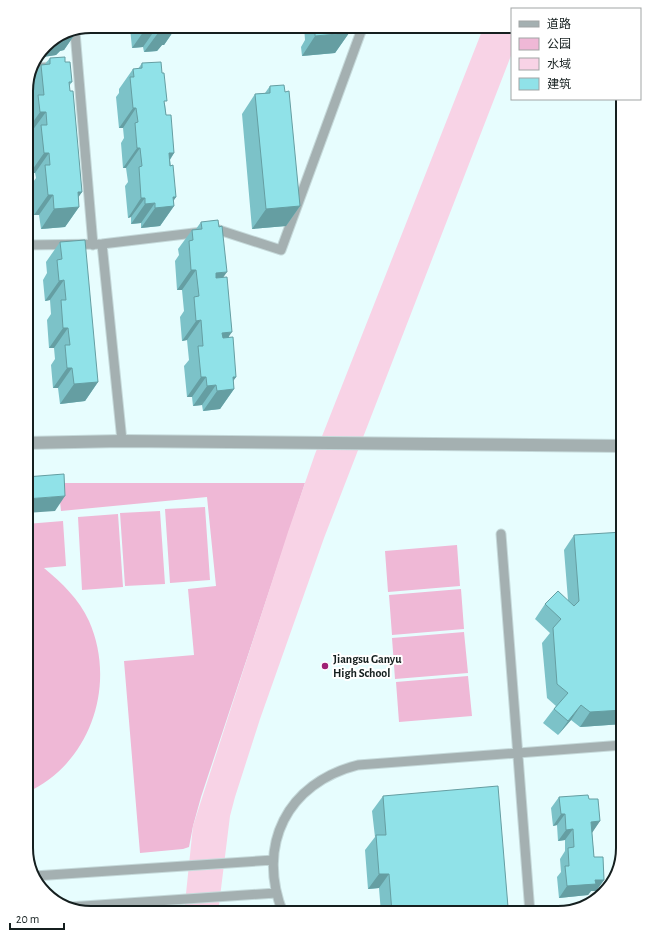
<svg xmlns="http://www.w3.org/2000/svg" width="649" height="939" font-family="'Alegreya Sans','Noto Sans SC',sans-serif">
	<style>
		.green { fill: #efb8d6 }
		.water { fill: #f8d3e6 }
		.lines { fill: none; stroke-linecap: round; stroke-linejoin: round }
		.service-casing { stroke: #c5d9da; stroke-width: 11 }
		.tertiary-casing { stroke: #c5d9da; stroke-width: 14 }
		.service { stroke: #a4b0b1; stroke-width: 9 }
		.tertiary { stroke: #a4b0b1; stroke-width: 12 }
		.wall { fill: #7cc2c8 }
		.shaded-wall { fill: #659ea2 }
		.building { fill: #90e2e8; stroke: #659ea2 }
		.poi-dot { fill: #9f2175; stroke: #fff; stroke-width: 1.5 }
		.labels { text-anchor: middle; stroke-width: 4; stroke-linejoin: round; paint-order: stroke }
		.poi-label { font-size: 12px; font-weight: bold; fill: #151f1f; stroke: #fff; text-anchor: start }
		.rim { fill: none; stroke: #151f1f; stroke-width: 2 }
	</style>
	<rect width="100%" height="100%" fill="#e7fdfe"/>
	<path class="green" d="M58 483H305L201 797 193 826 189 847 183 849 140 853 124 661 194 655 188 589 216 586 207 497 61 511Z
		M205 507 210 580 170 583 165 509Z
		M160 511 165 584 125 586 120 513Z
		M118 514 123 587 82 590 78 517Z
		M63 521 66 566 44 568C62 583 79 599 89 621 117 684 91 764 26 793V524Z
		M457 545 460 586 388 592 385 551Z
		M461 589 464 629 392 635 389 595Z
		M464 632 468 673 395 679 392 638Z
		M468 676 472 716 399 722 396 682Z"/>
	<path class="water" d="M484 26H512V53L324 538 260 719 235 797 230 816 218 913H184L193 826 288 532 315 454Z"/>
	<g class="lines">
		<defs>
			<path id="service" d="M75 32 93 245
				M35 68 51 67
				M102 244 122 441
				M26 245 102 244 219 230 281 250 363 26
				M501 534 530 913
				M34 876 273 860
				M69 907 276 893
				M283 913C256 845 287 783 358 765L623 745"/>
			<path id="tertiary" d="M26 443 122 441 623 446"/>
		</defs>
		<use href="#service" class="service-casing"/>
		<use href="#tertiary" class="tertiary-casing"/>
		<use href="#service" class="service"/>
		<use href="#tertiary" class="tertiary"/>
	</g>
	<path class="wall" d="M131 26H177L164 45H162L157 51 144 52 143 47 132 48 130 28Z
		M304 26H348L349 33 335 53 302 56 301 47 305 40Z
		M77 31 64 50 60 51 56 55 43 57V54L48 42Z
		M50 58 65 62 72 82 69 86 82 192 78 197 79 207 65 227 41 229 39 215H34L31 185 36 178 35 173H30L27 145 32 138V131L26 132V112L29 108 27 85 41 65 45 64Z
		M142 63 165 104 166 115 174 153 170 160 176 197 174 200V206L160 226 141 228V223L131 224V217L128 218 125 186 128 182 126 168H123L121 143 124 138 123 128H119L116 97 119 93V89L133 69H138Z
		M270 86 285 92 300 206 286 226 252 229 242 114 255 94 265 93Z
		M201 222 223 277 229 337 236 377 233 381 234 389 220 409 203 411 202 405 193 406 192 397H187L184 366 189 360 187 340 182 341 180 317 184 311 182 290H177L175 261 179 255 178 249 192 230 196 229Z
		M60 242 98 382 85 401 60 404 58 388H53L51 365 55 359 54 348H49L47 320 51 314 50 300 45 301 43 280 47 273 46 262Z
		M574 535 623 724 580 727 571 720 558 735 543 723 556 706 547 698 542 643 550 633 535 619 545 604 568 600 564 550Z
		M383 796 504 913H381L379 888 368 889 365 850 375 837 372 811Z
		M559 797 589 799 600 821 592 832 594 857 604 880 596 891H591L588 895 559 898 557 877 561 872 560 859 565 851V840L558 841 557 825 553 826 551 808Z"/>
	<path class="shaded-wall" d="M171 26H177L164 45H162L157 51 144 52 158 33Z
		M157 27 143 47 132 48 146 28Z
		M77 31 64 50 60 51 56 55 43 57 54 40Z
		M349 33 335 53 302 56 315 36Z
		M133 108H136L123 128H119Z
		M40 112H46L32 131 26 132Z
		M137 148H140L126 168H123Z
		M44 153H49L35 173H30Z
		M169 153H174L161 173Z
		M78 192H82L71 208 79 207 65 227 41 229 54 209Z
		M48 195H53L39 215H34Z
		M173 197H176L169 207 174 206 160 226 141 228 155 208Z
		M141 198H145L131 217 128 218Z
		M155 203 141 223 131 224 145 204Z
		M300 206 286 226 252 229 266 209Z
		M191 270H196L182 290H177Z
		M227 272 213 292 216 273Z
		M64 280 50 300 45 301 59 281Z
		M201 320 187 340 182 341 196 321Z
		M63 328H68L54 348H49Z
		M232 332 218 352 222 333Z
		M67 368H72L58 388H53Z
		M201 377H206L192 397H187Z
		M233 377H236L227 390 234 389 220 409 203 411 217 391Z
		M98 382 85 401 60 404 74 384Z
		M216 385 202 405 193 406 207 386Z
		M65 496 55 511 26 513V499Z
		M581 705 571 720 558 735 568 721Z
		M623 710V724L580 727 590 712Z
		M561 814H565L557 825 553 826Z
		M600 821 592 833 591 822Z
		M573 829 565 840 558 841 566 830Z
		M379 874H389L379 888 368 889Z
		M595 880H604L596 891H591L588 895 559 898 567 886Z
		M508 907 504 913H443Z"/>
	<path class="building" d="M146 26H171V31L158 33 157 27 146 28Z
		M320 26H348L349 33 315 36V27H320Z
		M65 57V62H70L72 82H69L70 91H73L82 192H78L79 207 54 209 53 195H48L45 165H50L49 153H44L41 125H47L46 112H40L38 95H44L41 65 50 64V58Z
		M161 62 162 73H164L167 101H164L166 115H171L174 153H169L170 166 173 165 176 197H173L174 206 155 208V203L145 204V198H141L139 167 142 166 140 148H137L135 123 138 122 136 108H133L130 77H134L133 69 142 68V63Z
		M284 85 285 92 289 91 300 206 266 209 255 94 270 93V86Z
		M218 220 219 227 222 226 227 272 216 273V278L227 277 232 332 222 333 223 338 233 337 236 377H233L234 389 217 391 216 385 207 386 206 377H201L198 346H203L201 320 196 321 194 297 199 296 196 270H191L189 241 193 240 192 230 202 229 201 222Z
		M85 240 98 382 74 384 72 368H67L65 345H70L68 328H63L61 300H66L64 280 59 281 57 260 62 259 60 242Z
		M64 474 65 496 26 499V477Z
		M623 532V710L590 712 581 705 568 721 554 709 568 693 557 684 553 628 561 619 545 604 558 591 574 606 579 601 574 535Z
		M498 786 508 907 443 913H392L389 874H379L376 835H386L383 796Z
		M588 795 589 799H598L600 821 591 822 594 857H603L604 880H595L596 884 567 886 565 866H569L568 848 574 847 573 829 566 830 565 814H561L559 797Z"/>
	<circle class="poi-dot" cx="325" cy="666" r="4"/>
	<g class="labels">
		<g class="poi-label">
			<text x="333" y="663">Jiangsu Ganyu<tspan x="333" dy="14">High School</tspan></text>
		</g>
	</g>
	<path d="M0 0H649V939H0ZM91 33H558A58 58 0 0 1 616 91V848A58 58 0 0 1 558 906H91A58 58 0 0 1 33 848V91A58 58 0 0 1 91 33Z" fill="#fff" fill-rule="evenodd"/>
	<path class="rim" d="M91 33H558A58 58 0 0 1 616 91V848A58 58 0 0 1 558 906H91A58 58 0 0 1 33 848V91A58 58 0 0 1 91 33Z"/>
	<rect x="511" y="8" width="130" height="92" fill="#ffffff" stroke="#a1a5a5"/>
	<rect x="519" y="21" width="20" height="6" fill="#a4b0b1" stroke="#a1a5a5"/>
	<text x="547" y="28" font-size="12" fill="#151f1f">道路</text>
	<rect x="519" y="38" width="20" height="12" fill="#efb8d6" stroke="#a1a5a5"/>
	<text x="547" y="48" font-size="12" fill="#151f1f">公园</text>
	<rect x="519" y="58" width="20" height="12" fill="#f8d3e6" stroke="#a1a5a5"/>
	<text x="547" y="68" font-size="12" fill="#151f1f">水域</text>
	<rect x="519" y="78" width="20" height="12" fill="#90e2e8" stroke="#a1a5a5"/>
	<text x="547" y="88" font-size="12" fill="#151f1f">建筑</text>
	<path d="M10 923v6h54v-6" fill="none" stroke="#151f1f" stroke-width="2"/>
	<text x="16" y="923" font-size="12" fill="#151f1f" stroke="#ffffff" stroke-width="3" paint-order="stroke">20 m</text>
</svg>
